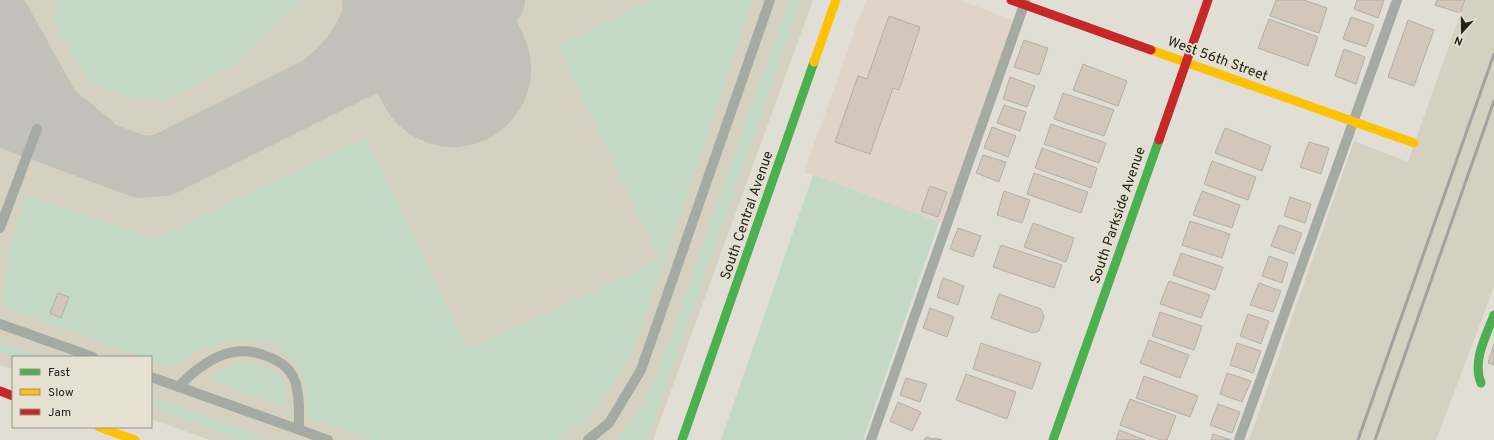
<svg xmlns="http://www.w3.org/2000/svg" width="1494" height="440" font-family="Overpass,sans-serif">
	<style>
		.built { fill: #d5d1c1 }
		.industrial { fill: #e0d3c8 }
		.green { fill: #c3d9c6 }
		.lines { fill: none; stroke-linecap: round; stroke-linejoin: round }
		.taxiway { stroke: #c1c0b9; stroke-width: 62 }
		.runway { stroke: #c1c0b9; stroke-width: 156 }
		.building { fill: #d3c6ba; stroke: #b3afaa }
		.lane { stroke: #a5aba3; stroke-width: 10 }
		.fast { stroke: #4caf50; stroke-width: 9 }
		.slow { stroke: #ffc107; stroke-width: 9 }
		.jam { stroke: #c62828; stroke-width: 9 }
		.rail { stroke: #a2a39d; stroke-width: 3 }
		.labels { text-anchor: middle; stroke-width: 4; stroke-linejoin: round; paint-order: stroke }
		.street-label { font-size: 14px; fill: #23221c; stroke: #e4e1d1 }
	</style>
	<rect width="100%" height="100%" fill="#e0ded5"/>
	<path class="built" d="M0 0H813L653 440H210L151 419V357H13V369L0 365Z
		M1465 0H1494V287L1436 440H1249L1354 141 1408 162Z"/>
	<path class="industrial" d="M866 0H959L1018 22 947 225 804 172Z"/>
	<path class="green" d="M58 0H301L234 65 167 99 126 97 90 81 53 23Z
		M650 0H753L634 346 619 375 588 419 555 440H374L310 418 301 369 272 341 227 342 192 353 172 367 151 359V357H144L5 307C0 281 16 223 27 196L153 239 366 138 468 350 660 260 558 46Z
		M789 0H801L647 440H613L632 422 652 389Z
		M813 175 939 222 863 440H721Z
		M0 343 39 357H13L0 352Z
		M236 363H252L282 375 287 386 285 407 212 381 215 373Z
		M151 397 271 440H243L151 407Z"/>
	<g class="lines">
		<path class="taxiway" d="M0 20 51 111 91 144
			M328 80C353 60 370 30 380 0
			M0 115 141 167 163 165 494 0"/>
		<path class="runway" d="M420 0 453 69"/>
	</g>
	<path class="building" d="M1276 0H1304L1327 8 1319 33 1270 16Z
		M1357 0H1384L1378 18 1354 9Z
		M1437 0H1465L1460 13 1435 5Z
		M889 16 920 27 899 90 893 88 870 154 835 142 858 76 867 79Z
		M1351 17 1374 25 1366 47 1343 39Z
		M1269 19 1318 37 1308 66 1258 48Z
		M1408 20 1434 30 1414 86 1388 77Z
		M1024 40 1048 48 1039 75 1014 67Z
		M1344 49 1365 57 1356 84 1335 76Z
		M1083 64 1127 81 1118 106 1073 90Z
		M1010 77 1035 86 1027 107 1003 99Z
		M1063 93 1114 110 1104 136 1054 119Z
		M1004 105 1026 112 1020 131 997 123Z
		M1051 124 1106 143 1099 163 1044 144Z
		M992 127 1016 136 1008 157 984 148Z
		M1225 128 1271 146 1262 171 1215 153Z
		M1309 142 1329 148 1321 174 1300 167Z
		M1042 148 1097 168 1091 188 1035 168Z
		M983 155 1006 162 999 182 976 173Z
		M1212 161 1256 177 1248 200 1204 184Z
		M1034 173 1088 192 1081 213 1027 194Z
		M930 186 947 192 938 217 921 211Z
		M1004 191 1030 200 1022 223 997 215Z
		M1202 191 1240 205 1232 228 1193 215Z
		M1290 197 1311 204 1305 223 1284 216Z
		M1190 221 1230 234 1222 258 1182 245Z
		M1033 223 1074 238 1066 262 1024 247Z
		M1279 225 1302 233 1294 254 1271 246Z
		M958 228 981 236 973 257 950 249Z
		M1001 245 1062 265 1054 288 993 267Z
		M1181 253 1223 267 1215 290 1173 275Z
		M1269 256 1288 263 1282 283 1262 276Z
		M943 278 964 286 958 305 937 297Z
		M1169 281 1210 295 1201 318 1160 304Z
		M1259 283 1281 291 1273 312 1250 305Z
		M58 293 69 297 61 318 50 313Z
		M999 294 1041 309 1044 317 1039 331 1033 333 991 318Z
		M930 308 954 317 947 337 923 328Z
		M1160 312 1202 326 1194 350 1152 336Z
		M1248 314 1269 321 1261 344 1240 336Z
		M1149 340 1189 355 1180 378 1140 363Z
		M981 343 1041 363 1032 389 973 369Z
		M1237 343 1261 351 1253 373 1230 365Z
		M1494 344V365L1488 363Z
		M1227 373 1251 381 1242 402 1220 394Z
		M966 374 1016 392 1007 419 956 400Z
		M1144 376 1198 396 1190 417 1136 398Z
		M906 378 927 384 920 402 900 395Z
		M1130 399 1176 416 1167 440H1161L1120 425Z
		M898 402 921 412 912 431 890 421Z
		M1218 404 1240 412 1232 433 1210 425Z
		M1119 430 1145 440H1116Z
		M1213 434 1231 440H1211Z
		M926 437 934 439 935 438 942 440H924Z"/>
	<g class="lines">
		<path class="lane" d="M0 228 37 129
			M0 324 93 357
			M151 377 328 440
			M178 387C203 361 233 341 269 357 281 362 290 368 295 381 300 396 299 414 299 430
			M588 440 609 423 641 370 770 0
			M871 440 1025 2
			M1239 440 1397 0"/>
		<path class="fast" d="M1481 383C1472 361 1486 336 1494 315
			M682 440 814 62
			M1053 440 1159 140"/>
		<path class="slow" d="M1151 50 1414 143
			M814 62 836 0
			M99 427 135 440"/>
		<path class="jam" d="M1011 0 1151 50
			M1159 140 1208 0
			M0 391 13 396"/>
		<path class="rail" d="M1358 440 1494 54
			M1375 440 1494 101"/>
	</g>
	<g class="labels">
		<g class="street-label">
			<text transform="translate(1218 58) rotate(20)" y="5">West 56th Street</text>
			<text transform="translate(746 215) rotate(-71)" y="5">South Central Avenue</text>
			<text transform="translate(1117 215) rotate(-71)" y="5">South Parkside Avenue</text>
		</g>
	</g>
	<rect x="12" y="356" width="140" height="72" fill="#e4e1d1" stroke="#979589"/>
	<rect x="20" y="369" width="20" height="6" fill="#4caf50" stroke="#979589"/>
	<text x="48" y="376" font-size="12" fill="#23221c">Fast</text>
	<rect x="20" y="389" width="20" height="6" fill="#ffc107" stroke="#979589"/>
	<text x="48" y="396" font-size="12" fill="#23221c">Slow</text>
	<rect x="20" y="409" width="20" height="6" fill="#c62828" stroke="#979589"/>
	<text x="48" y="416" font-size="12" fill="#23221c">Jam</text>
	<g transform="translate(1462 32) rotate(201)" stroke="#e4e1d1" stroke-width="3" paint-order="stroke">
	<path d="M0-3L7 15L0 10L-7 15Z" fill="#23221c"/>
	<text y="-6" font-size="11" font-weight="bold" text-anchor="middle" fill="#23221c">N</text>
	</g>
</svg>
